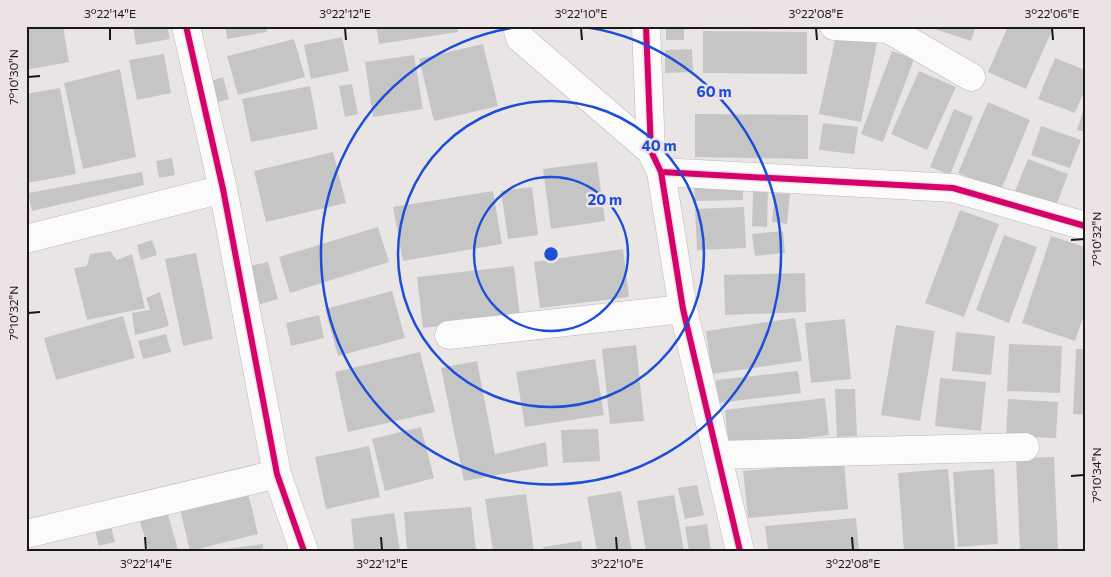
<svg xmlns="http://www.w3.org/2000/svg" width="1111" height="577" font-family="Commissioner,sans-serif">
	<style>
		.building { fill: #c6c5c5 }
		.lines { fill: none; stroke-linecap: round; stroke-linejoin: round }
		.minor-casing { stroke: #bcb8b8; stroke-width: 29 }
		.minor { stroke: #fcfbfb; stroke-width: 28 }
		.cycleway-casing { stroke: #ece3e4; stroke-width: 9 }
		.cycleway { stroke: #d6006c; stroke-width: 6 }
		.ticks { fill: none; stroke: #1b1818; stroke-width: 2 }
		.ring { fill: none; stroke: #1d4ed8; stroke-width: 2.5 }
		.centre { fill: #1d4ed8; stroke: #ece3e4; stroke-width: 2.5 }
		.ring-label { font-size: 15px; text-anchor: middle; font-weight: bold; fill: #1d4ed8; stroke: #ece3e4; stroke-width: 5; stroke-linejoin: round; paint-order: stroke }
		.neatline { fill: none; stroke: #1b1818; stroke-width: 2 }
		.ticks-label { font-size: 12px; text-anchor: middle; fill: #1b1818 }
	</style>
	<rect width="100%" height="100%" fill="#eae5e5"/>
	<path class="building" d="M26 26H63L69 62 26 70Z
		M133 26H167L170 39 136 45Z
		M225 26H266L267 32 227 39Z
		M376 26H457L458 32 379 44Z
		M936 26H976L971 41 935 29Z
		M1008 26H1054L1026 89 988 72Z
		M666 28H684V40H666Z
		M703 31 807 32V74L703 73Z
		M836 35 877 43 861 122 819 114Z
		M342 37 349 71 311 79 304 45Z
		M294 39 305 77 238 95 227 56Z
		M483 44 498 106 434 121 419 59Z
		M692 49 693 72 665 73V50Z
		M892 51 914 59 883 142 861 134Z
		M164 54 171 93 137 100 129 60Z
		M414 55 423 109 373 117 365 62Z
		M1055 58 1085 70V89L1075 113 1038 99Z
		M120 69 136 157 83 169 64 83Z
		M919 71 956 87 927 150 891 134Z
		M223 77 229 99 211 104 205 83Z
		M352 84 358 114 345 117 339 86Z
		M310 86 318 129 251 142 242 99Z
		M60 88 76 174 27 183 26 94Z
		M988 102 1030 120 1001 190 958 173Z
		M1085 105V132L1077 130Z
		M954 109 973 117 950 175 930 167Z
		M695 114 808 115V159L695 157Z
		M823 123 858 127 854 154 819 150Z
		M1041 126 1081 140 1070 168 1031 155Z
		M333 152 346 203 266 222 254 171Z
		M172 158 175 175 159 178 156 161Z
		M1028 159 1068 174 1056 206 1015 191Z
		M597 162 605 221 551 229 543 169Z
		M142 172 144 185 32 211 28 193Z
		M694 184H743V200L695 201Z
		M532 187 538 235 508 239 501 191Z
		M493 191 502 244 403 261 393 207Z
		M753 191H768L767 227 752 226Z
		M775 193 790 194 787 224 772 222Z
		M744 207 746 248 697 250 695 209Z
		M960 210 999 224 964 317 925 303Z
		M378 227 389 262 290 293 279 257Z
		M783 231 785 253 755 256 752 234Z
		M1004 235 1037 247 1009 323 976 310Z
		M1051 236 1085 247V312L1075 341 1022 323Z
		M152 240 157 255 141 260 137 245Z
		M623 249 629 297 540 308 534 262Z
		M110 251 117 260 132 254 145 308 87 320 74 268 87 266 90 254Z
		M196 253 213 339 183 346 165 259Z
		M268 262 278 299 260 304 250 266Z
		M514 266 520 317 423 328 417 277Z
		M805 273 806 312 725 315 724 275Z
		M392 291 405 338 338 356 325 309Z
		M160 292 169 326 135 335 132 313 150 310 146 298Z
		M319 315 324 338 291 346 286 323Z
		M123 316 135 358 56 380 44 338Z
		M795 318 802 361 712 374 706 331Z
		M845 319 851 379 811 383 805 323Z
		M896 325 935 331 920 421 881 415Z
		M956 332 995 336 991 375 952 371Z
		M166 334 171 352 143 359 138 341Z
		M1009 344 1062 346 1060 393 1007 391Z
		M636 345 644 421 610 424 602 349Z
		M1076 349H1085V415L1073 414Z
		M420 352 435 412 348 432 335 372Z
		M595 359 604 415 525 427 516 372Z
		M477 361 495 454 546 442 548 466 464 481 441 368Z
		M798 371 801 393 718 403 716 380Z
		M940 378 986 382 981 431 935 426Z
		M835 389H855L857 436 837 437Z
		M825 398 829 435 729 447 725 410Z
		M1008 399 1058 402 1056 438 1006 436Z
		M421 427 434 478 385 491 372 439Z
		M598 429 600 461 563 463 561 430Z
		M369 446 380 497 326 509 315 457Z
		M1054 457 1058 551H1020L1016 458Z
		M844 462 848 509 748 518 743 471Z
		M948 469 955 551H904L898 473Z
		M994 469 998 544 958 547 953 472Z
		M697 485 704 515 685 519 678 488Z
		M621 491 632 551H597L587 497Z
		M248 493 258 534 190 551 180 509Z
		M526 494 534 551H493L485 499Z
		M674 495 684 551H646L637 501Z
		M471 507 476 551H407L404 512Z
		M167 511 178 550 149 551 139 519Z
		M394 513 400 551H354L351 519Z
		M856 518 859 551H768L765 526Z
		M110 523 115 542 99 546 94 527Z
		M707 524 711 551H689L685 527Z
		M581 541 583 551H544L543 547Z
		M263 544V551H218V550Z"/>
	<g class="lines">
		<defs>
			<path id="minor" d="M186 26 223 189 277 474 304 551
				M517 26 520 38 651 151
				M646 26 651 151 661 172 683 309 740 551
				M834 26 888 29 971 77
				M661 172 953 188 1085 226
				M26 239 223 189
				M449 335 683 309
				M718 455 1025 447
				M26 534 277 474"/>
		</defs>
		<use href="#minor" class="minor-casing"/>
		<use href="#minor" class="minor"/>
		<defs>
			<path id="cycleway" d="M186 26 223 189 277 474 304 551
				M646 26 651 151 661 172 683 309 740 551
				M661 172 953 188 1085 226"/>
		</defs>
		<use href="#cycleway" class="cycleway-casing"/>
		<use href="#cycleway" class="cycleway"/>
	</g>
	<path class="ticks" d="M110 28V40M345 28 346 40M581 28 582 40M816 28 817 40M1052 28 1053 40M28 77 40 76M1071 240 1084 239M28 313 40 312M1071 476 1084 475M145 537 146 550M381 537 382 550M616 537 617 550M852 537 853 550"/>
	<g class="ring">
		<circle cx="551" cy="254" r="77"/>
		<circle cx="551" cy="254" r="153"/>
		<path d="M585 27A230 230 0 1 1 517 27"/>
	</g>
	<circle cx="551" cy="254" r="8" class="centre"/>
	<g class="ring-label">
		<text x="714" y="97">60 m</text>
		<text x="659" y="151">40 m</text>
		<text x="605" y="205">20 m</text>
	</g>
	<rect width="1111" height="577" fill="none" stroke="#ece3e4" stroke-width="55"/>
	<rect x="28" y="28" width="1056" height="522" class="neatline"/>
	<g class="ticks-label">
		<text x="110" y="18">3°22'14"E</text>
		<text x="345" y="18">3°22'12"E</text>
		<text x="581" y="18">3°22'10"E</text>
		<text x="816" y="18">3°22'08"E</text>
		<text x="1052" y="18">3°22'06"E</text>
		<text transform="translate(14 77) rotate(-90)" y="4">7°10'30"N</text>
		<text transform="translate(1097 239) rotate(-90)" y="4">7°10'32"N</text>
		<text transform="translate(14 313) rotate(-90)" y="4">7°10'32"N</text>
		<text transform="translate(1097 475) rotate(-90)" y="4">7°10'34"N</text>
		<text x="146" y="568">3°22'14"E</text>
		<text x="382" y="568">3°22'12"E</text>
		<text x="617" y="568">3°22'10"E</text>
		<text x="853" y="568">3°22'08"E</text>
	</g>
</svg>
